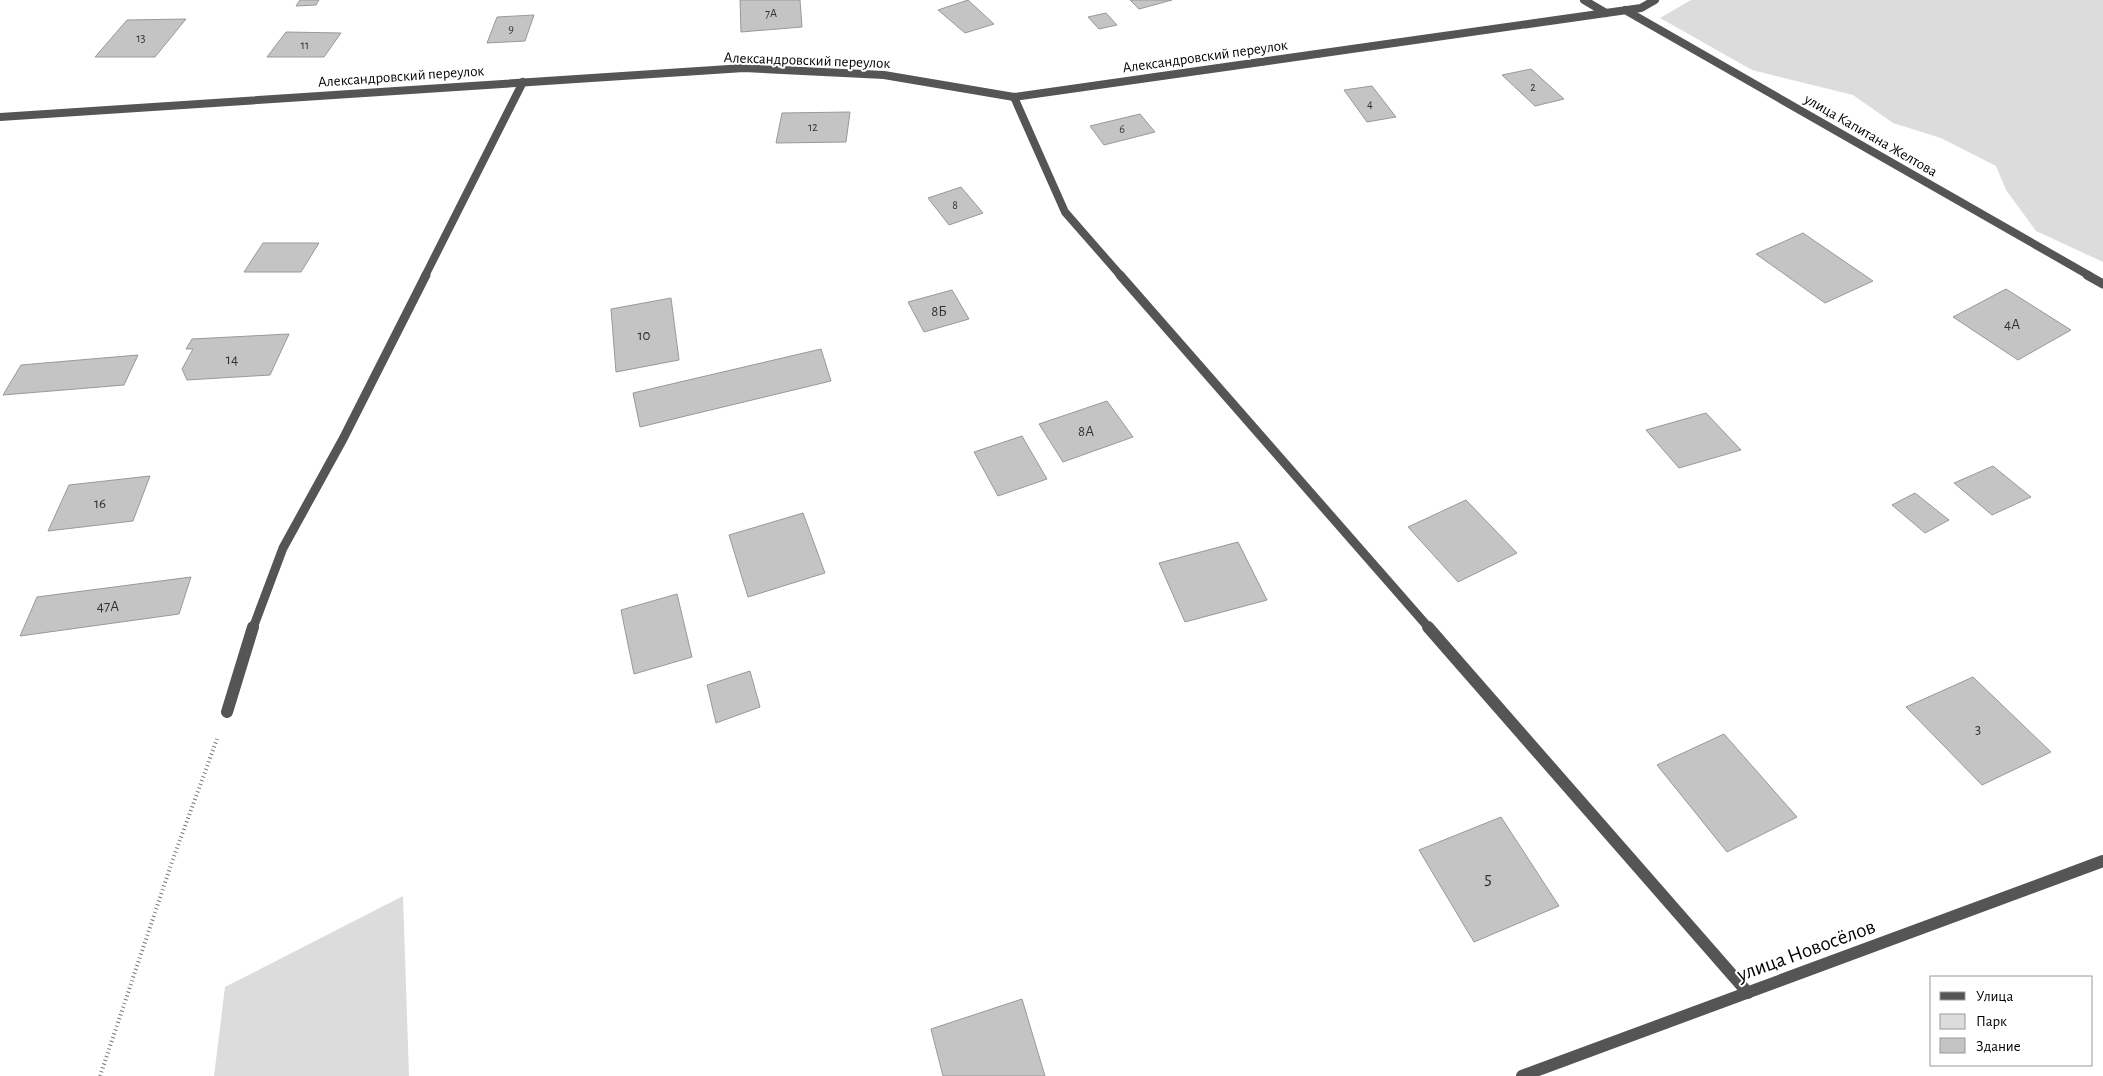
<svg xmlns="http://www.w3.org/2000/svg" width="2103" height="1076" font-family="'Alegreya Sans',sans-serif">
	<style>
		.green { fill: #dcdcdc }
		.building { fill: #c4c4c4; stroke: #999 }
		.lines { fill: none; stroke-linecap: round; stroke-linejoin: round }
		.path { stroke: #777; stroke-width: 4; stroke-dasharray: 1 3; stroke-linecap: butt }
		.lane-far2 { stroke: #555; stroke-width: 8 }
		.lane-far1 { stroke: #555; stroke-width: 9 }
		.lane { stroke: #555; stroke-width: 12 }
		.street-far2 { stroke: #555; stroke-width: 8 }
		.street-far1 { stroke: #555; stroke-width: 9 }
		.street { stroke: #555; stroke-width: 12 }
		.labels { text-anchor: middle; stroke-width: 4; stroke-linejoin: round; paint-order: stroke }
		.far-number-label { font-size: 12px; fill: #313131 }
		.far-street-label { font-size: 15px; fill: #000; stroke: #fff }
		.number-label { font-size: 15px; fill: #313131 }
		.near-number-label { font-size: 18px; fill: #313131 }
		.near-street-label { font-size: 21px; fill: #000; stroke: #fff }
	</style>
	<rect width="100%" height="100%" fill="#fff"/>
	<path class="green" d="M1691 0H2103V262L2036 231 2006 190 1996 166 1941 138 1893 123 1853 95 1752 70 1660 18Z
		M403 896 409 1076H214L225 987Z"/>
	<path class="building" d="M300 0H319L316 5 296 6Z
		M740 0H800L802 27 741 32Z
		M968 0 994 24 965 33 938 10Z
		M1130 0H1172L1139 9Z
		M1106 13 1117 25 1099 29 1088 17Z
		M534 15 525 41 487 43 497 17Z
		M186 19 155 57H95L127 20Z
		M286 32 341 33 324 57H267Z
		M1531 69 1564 99 1535 106 1502 75Z
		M1372 86 1396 117 1367 122 1344 90Z
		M850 112 846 142 776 143 782 113Z
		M1140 114 1155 132 1104 145 1090 126Z
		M961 187 983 213 949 225 928 198Z
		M1803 233 1873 281 1825 303 1756 254Z
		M263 243H319L301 272H244Z
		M2006 289 2071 330 2018 360 1953 317Z
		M952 290 969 319 924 332 908 302Z
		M671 298 679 360 616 372 611 309Z
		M289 334 270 375 187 380 182 369 193 349H186L192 339Z
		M821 349 831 381 640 427 633 393Z
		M138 355 124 385 3 395 21 365Z
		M1107 401 1133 437 1063 462 1039 424Z
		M1706 413 1741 450 1679 468 1646 430Z
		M1022 436 1047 479 998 496 974 452Z
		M1993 466 2031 497 1992 515 1954 483Z
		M150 476 133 521 48 531 69 485Z
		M1915 493 1949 520 1925 533 1892 505Z
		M1466 500 1517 553 1458 582 1408 527Z
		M803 513 825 573 748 597 729 535Z
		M1238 542 1267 600 1185 622 1159 563Z
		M191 577 179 614 20 636 37 597Z
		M677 594 692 657 634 674 621 610Z
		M750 671 760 707 716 723 707 685Z
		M1973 677 2051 752 1982 785 1906 707Z
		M1724 734 1797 817 1727 852 1657 765Z
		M1501 817 1559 906 1474 942 1419 850Z
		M1022 999 1045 1076H943L931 1029Z"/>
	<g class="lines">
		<path class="path" d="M100 1076 172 862 217 739"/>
		<path class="lane-far2" d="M1014 97 1065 212 1121 276
			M425 276 523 82"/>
		<path class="lane-far1" d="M1120 275 1429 628
			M253 628 283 548 343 439 426 275"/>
		<path class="lane" d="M1428 627 1748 993
			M227 712 253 627"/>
		<path class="street-far2" d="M1584 0 1606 13
			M1625 10 2090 276
			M0 117 744 68 884 75 1014 97 1641 8 1655 0"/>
		<path class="street-far1" d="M2087 275 2103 284"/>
		<path class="street" d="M1522 1076 2103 861"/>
	</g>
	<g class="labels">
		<g class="far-number-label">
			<text x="771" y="17">7А</text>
			<text x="511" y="33">9</text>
			<text x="141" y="42">13</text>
			<text x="305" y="49">11</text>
			<text x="1533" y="91">2</text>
			<text x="1370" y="108">4</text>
			<text x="813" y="131">12</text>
			<text x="1122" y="133">6</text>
			<text x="955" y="209">8</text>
		</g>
		<g class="far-street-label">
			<text transform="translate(1205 56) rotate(-8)" y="5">Александровский переулок</text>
			<text transform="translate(807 60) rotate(2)" y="5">Александровский переулок</text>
			<text transform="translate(401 76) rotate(-4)" y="5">Александровский переулок</text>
			<text transform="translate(1871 135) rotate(30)" y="5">улица Капитана Желтова</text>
		</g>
		<g class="number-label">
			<text x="939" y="316">8Б</text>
			<text x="2012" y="329">4А</text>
			<text x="644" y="340">10</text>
			<text x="232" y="364">14</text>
			<text x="1086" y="436">8А</text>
			<text x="100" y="508">16</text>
			<text x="108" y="611">47А</text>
			<text x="1978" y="734">3</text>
		</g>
		<g class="near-number-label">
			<text x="1488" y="884">5</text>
		</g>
		<g class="near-street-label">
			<text transform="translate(1806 950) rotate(-20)" y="7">улица Новосёлов</text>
		</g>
	</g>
	<rect x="1930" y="976" width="162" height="90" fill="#ffffff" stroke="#999999"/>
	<rect x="1940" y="992" width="25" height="8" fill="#555555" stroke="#999999"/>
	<text x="1976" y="1001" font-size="15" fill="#000000">Улица</text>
	<rect x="1940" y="1014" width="25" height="15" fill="#dcdcdc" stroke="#999999"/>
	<text x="1976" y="1026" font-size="15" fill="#000000">Парк</text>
	<rect x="1940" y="1038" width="25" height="15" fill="#c4c4c4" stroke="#999999"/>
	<text x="1976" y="1051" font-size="15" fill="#000000">Здание</text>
</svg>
